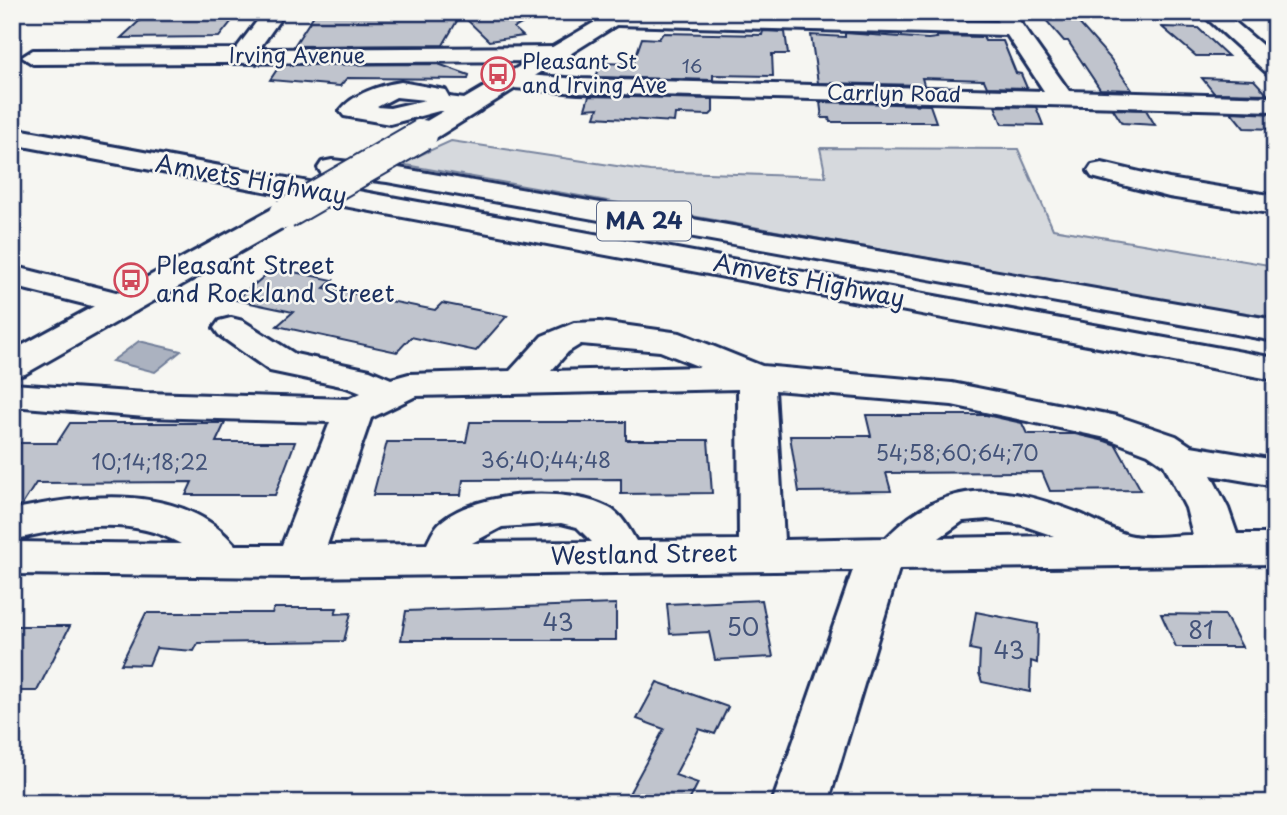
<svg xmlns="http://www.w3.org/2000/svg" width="1287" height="815" font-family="'Playpen Sans',sans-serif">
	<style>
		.green { fill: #d6d9dd; stroke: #78849e; stroke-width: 2 }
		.water { fill: #abb2c0; stroke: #717e99; stroke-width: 2 }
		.building { fill: #c0c4cd; stroke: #1b2f5e; stroke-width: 2 }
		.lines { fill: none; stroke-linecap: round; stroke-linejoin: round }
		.minor-casing { stroke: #1b2f5e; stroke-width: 6 }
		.major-casing { stroke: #1b2f5e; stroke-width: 6 }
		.highway-casing { stroke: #1b2f5e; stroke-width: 6 }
		.minor { fill: #f6f6f2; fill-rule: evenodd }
		.major { fill: #f6f6f2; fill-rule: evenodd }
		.highway { fill: #f6f6f2; fill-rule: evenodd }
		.major-bridge-casing { stroke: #1b2f5e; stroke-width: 34; stroke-linecap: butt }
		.major-bridge { stroke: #f6f6f2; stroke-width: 30 }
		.labels { text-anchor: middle; stroke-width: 5; stroke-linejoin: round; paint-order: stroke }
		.far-number-label { font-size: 18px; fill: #44547a }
		.far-street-label { font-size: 21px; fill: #1b2f5e; stroke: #f6f6f2 }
		.far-poi-label { font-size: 21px; fill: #1b2f5e; stroke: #f6f6f2; text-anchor: start }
		.number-label { font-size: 21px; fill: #44547a }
		.shield { fill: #f6f6f2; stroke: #5d6b8a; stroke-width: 2 }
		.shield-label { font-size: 23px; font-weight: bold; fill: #1b2f5e }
		.street-label { font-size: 24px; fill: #1b2f5e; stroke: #f6f6f2 }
		.poi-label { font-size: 24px; fill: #1b2f5e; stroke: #f6f6f2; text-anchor: start }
		.near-number-label { font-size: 24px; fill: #44547a }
	</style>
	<rect width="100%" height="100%" fill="#f6f6f2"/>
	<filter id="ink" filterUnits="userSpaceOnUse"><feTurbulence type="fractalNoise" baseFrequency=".0143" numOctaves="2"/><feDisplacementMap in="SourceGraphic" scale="14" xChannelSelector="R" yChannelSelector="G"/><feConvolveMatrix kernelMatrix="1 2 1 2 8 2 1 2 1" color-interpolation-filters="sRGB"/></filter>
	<g filter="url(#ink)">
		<path class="green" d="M451 141 650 171 826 177 820 148 1018 149 1053 229 1275 266V317L1214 309 400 164Z"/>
		<path class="water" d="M139 341 181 351 155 372 112 361Z"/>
		<path class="building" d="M149 12H239L219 37 121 38Z
			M316 12H543L514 28 523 36 489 41 461 14 443 45 294 46Z
			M923 12H966L970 19 926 18Z
			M1039 12H1069L1110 58 1132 90 1100 89 1068 41H1064Z
			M1162 27 1198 28 1228 56H1196Z
			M763 31 785 32 788 54H772L773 76 713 75V80L596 77 601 63 633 64 642 38 659 39 663 33 762 35Z
			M845 33 928 39 937 38 936 36 983 37 985 41H1003L1016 73 1021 74 1027 88 987 87 984 80 922 78 924 85 818 83 811 35 845 37Z
			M438 64 469 75 468 79 347 78 340 86 270 80 280 65Z
			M1202 78 1254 80 1267 94 1214 93Z
			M589 96 713 99V112L710 115 675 114 674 122 595 117 598 108 585 109Z
			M820 102 930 105 936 122H830L829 118H822Z
			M995 106 1036 107 1043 125 1002 124Z
			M1113 109 1146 110 1155 125 1122 123Z
			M1231 112 1275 114V129L1244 128Z
			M274 268 333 280 324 288 435 310 442 303 507 316 476 351 411 337 397 352 277 326 293 312 236 300Z
			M866 415H986L1022 423 1027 434H1075L1105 441 1116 445 1141 490 1050 491 1042 472 886 473 891 491 799 492 790 436H871Z
			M470 422H626V440H708L712 493 621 494V479L463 480 461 495H373L387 442H466Z
			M70 423H225L216 442H295L275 495H186L192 482 36 483 22 505 12 507V443H57Z
			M762 600 773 657 715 660 709 632 670 634 667 604Z
			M616 604V640H401L406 611Z
			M274 608H337L335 614 351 613 344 641 198 643 194 651 156 648 149 665 121 664 146 613H272Z
			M976 612 1038 624 1037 663 1031 661 1030 692 982 682 979 673 980 651 970 649Z
			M1161 614 1225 615 1242 647H1176Z
			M12 626H70L37 691H12Z
			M657 682 728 707 715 734 699 729 675 775 698 783 688 803H624L664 729 637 719Z"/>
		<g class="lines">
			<defs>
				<path id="minor" d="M264 12H285L259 49 561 47 572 54 561 61 33 64 22 57 33 50 236 49Z
					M992 12H1013L1069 91 1275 97V111L578 93 514 88 506 86 502 81 506 76 514 74 578 79 1044 91 1007 35 615 25 604 19 615 13 998 22Z
					M1200 12H1223L1275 56V75L1267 73Z
					M401 82 445 90 449 97 480 101 484 106 480 111H439L390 124 344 116 340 111C352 94 381 85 401 82ZM396 97 425 100 390 108 377 107Z
					M1102 163 1169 179 1275 196V214L1169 197 1092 177 1088 171 1092 165Z
					M12 266 136 297 141 304 136 311 124 314 12 286Z
					M231 318 243 321 295 354 370 370 391 379 409 374 510 371 542 336 574 323 600 322 680 333 762 366 952 383 1117 416 1176 436 1191 446 1275 460V486L1211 475 1228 508 1237 534H1275V564L899 569 828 803H772L853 570 299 577 12 574V542L181 544C130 514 67 527 12 540V510C84 494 182 482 235 545H282L330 422 145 417 12 406V384L145 393 348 399 361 393 346 387 270 371 219 335 214 328 219 321ZM581 344 660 351 700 367 551 371 568 352ZM738 389 739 540 636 541C629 529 622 515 609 508 568 486 478 491 442 521 435 526 431 536 427 544L327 545 371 418 416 396ZM775 390 952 405 1106 438 1148 454 1164 465 1186 508 1193 535C1173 535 1146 540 1128 535 1111 530 1095 520 1078 513 1003 484 945 477 886 538L784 540ZM988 519 1022 525 1054 536 939 538 963 521ZM561 523 577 527 592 542 472 543 502 527Z"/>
				<path id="major" d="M612 12H637L431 141H413L409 135 413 129Z
					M285 205 296 208 300 214 296 220 25 374 12 377V351L274 208Z"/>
				<path id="highway" d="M12 128 1275 358V380L12 144Z
					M332 160 387 166 1275 320V341L387 182 322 174 318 168 322 162Z"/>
			</defs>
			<use href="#minor" class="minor-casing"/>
			<use href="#major" class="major-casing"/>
			<use href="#highway" class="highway-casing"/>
			<use href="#minor" class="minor"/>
			<use href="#major" class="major"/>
			<use href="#highway" class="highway"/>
			<defs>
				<path id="major-bridge" d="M285 214 422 135"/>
			</defs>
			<use href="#major-bridge" class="major-bridge-casing"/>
			<use href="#major-bridge" class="major-bridge"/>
		</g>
	</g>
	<defs>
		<symbol id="bus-ring" viewBox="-11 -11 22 22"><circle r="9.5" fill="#f6f6f2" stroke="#d1495b" stroke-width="1.5"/><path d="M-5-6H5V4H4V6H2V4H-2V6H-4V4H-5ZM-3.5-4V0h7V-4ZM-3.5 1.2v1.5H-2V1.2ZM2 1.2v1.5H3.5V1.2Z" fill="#d1495b"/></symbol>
	</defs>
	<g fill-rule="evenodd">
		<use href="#bus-ring" x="479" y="55" width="38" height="38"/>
		<use href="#bus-ring" x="112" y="261" width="38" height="38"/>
	</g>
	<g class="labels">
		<g class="far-number-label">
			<text x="692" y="73">16</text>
		</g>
		<g class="far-street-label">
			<text x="297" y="63">Irving Avenue</text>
			<text transform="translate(894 94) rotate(1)" y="7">Carrlyn Road</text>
		</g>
		<g class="far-poi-label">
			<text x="522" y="69">Pleasant St<tspan x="522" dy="24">and Irving Ave</tspan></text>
		</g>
		<g class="number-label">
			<text x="957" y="461">54;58;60;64;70</text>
			<text x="546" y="468">36;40;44;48</text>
			<text x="150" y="470">10;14;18;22</text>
		</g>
		<rect class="shield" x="597" y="201.5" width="94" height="39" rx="5"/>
		<g class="shield-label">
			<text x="644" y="229">MA 24</text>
		</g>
		<g class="street-label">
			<text transform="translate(251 180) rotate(10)" y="8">Amvets Highway</text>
			<text transform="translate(809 281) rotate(11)" y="8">Amvets Highway</text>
			<text transform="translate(644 555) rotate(-1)" y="8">Westland Street</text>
		</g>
		<g class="poi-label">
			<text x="156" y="274">Pleasant Street<tspan x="156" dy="28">and Rockland Street</tspan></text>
		</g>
		<g class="near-number-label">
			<text x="558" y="631">43</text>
			<text x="743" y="636">50</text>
			<text x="1201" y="639">81</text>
			<text x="1009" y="659">43</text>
		</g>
	</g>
	<rect width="1287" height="815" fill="none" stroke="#f6f6f2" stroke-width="42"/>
	<rect x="21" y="21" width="1245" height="773" fill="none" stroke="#1b2f5e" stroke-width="2.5" filter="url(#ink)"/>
</svg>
